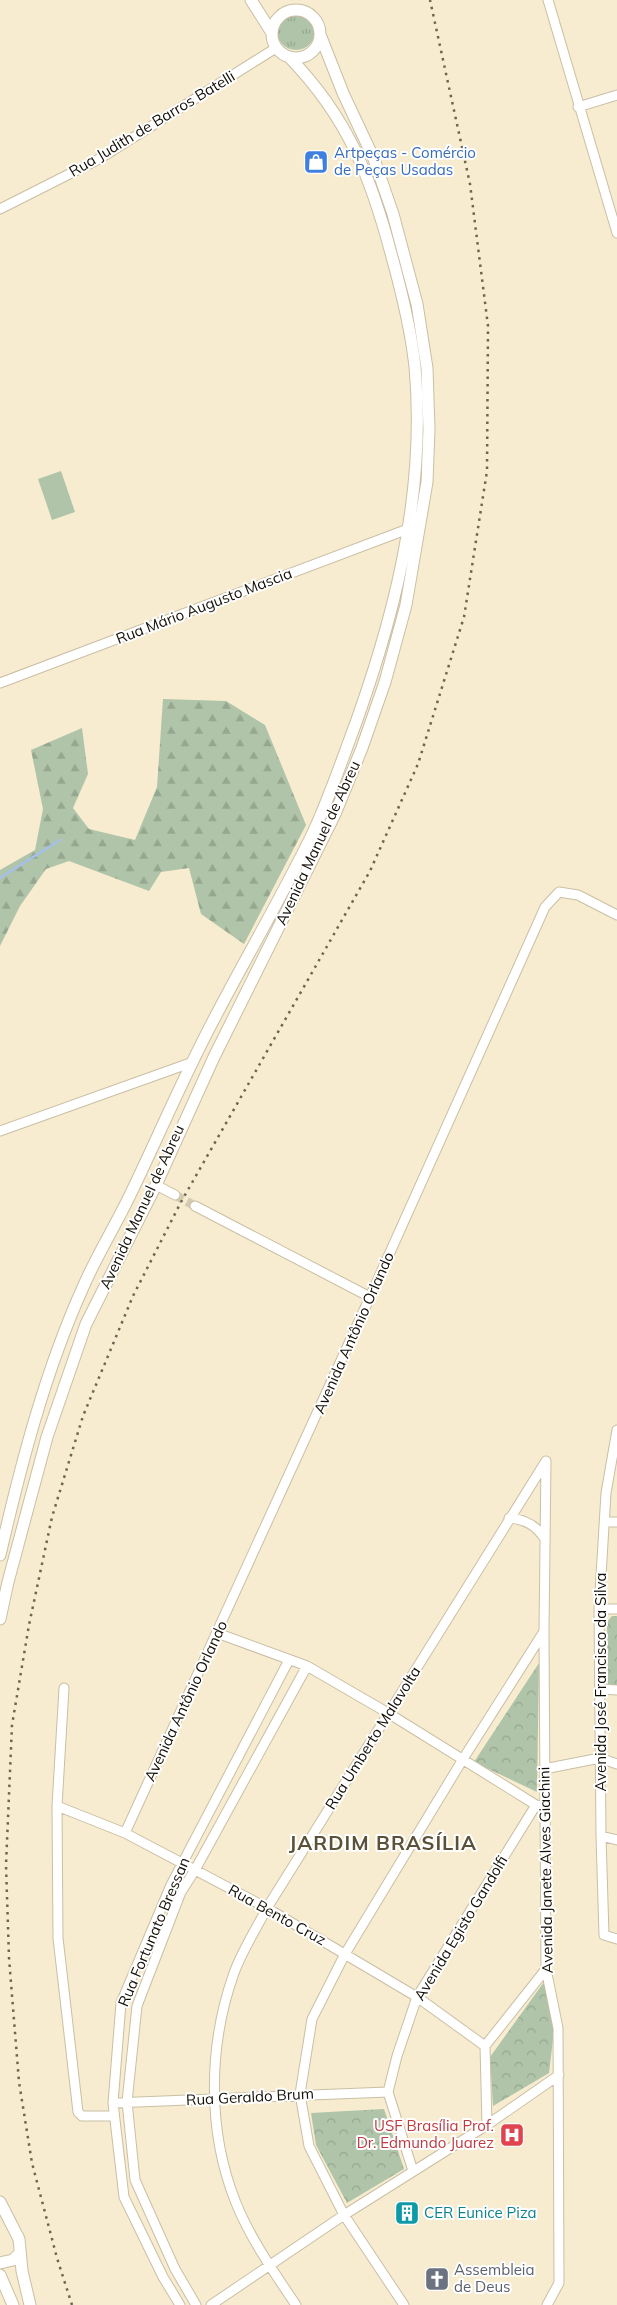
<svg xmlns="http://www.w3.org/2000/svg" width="617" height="2305" font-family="Mulish,sans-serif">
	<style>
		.grass { fill: url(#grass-tufts) }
		.forest { fill: url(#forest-firs) }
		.park { fill: url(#park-crowns) }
		.garden { fill: #afc4a9 }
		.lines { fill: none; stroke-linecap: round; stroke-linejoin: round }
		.stream { stroke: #a5c0ea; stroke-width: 2.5 }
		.minor-tunnel { stroke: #d5cbb1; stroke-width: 9; stroke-dasharray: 9 4.5; stroke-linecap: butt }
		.minor-casing { stroke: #cabfa4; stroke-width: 11 }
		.major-casing { stroke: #cabfa4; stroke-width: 13 }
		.minor { stroke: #fff; stroke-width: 9 }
		.major { stroke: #fff; stroke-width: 11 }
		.rail { stroke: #6c6554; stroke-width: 2.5; stroke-dasharray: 2.5 5; stroke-linecap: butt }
		.labels { text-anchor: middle; stroke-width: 4; stroke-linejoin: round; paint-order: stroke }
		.street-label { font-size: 15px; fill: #130f06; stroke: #fff }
		.shop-label { font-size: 15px; fill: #366cbe; stroke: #fff; text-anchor: start }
		.health-label { font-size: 15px; fill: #be3a42; stroke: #fff; text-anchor: end }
		.culture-label { font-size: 15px; fill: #0d838f; stroke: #fff; text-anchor: start }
		.worship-label { font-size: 15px; fill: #5b616d; stroke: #fff; text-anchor: start }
		.district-label { font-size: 20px; font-weight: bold; letter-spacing: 1px; fill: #5a5138; stroke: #fff }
	</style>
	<defs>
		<pattern id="grass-tufts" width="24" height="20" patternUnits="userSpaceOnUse" patternTransform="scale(1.25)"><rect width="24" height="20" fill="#afc4a9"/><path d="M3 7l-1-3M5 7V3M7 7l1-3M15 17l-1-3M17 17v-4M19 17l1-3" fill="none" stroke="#96a790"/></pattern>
		<pattern id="forest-firs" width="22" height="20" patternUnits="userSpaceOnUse" patternTransform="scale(1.25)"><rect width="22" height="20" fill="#afc4a9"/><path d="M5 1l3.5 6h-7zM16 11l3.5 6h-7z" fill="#96a790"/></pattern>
		<pattern id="park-crowns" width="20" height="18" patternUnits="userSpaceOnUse" patternTransform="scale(1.25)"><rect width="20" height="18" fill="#afc4a9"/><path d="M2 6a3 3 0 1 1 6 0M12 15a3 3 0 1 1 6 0" fill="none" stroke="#96a790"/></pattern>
	</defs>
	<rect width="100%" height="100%" fill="#f7eccf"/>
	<path class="grass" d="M277 31a19 19 0 1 1 38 0a19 19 0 1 1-38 0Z"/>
	<path class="forest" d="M163 699 226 701 265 725 306 825 244 944 201 914 189 868 161 872 149 891 69 861 46 869 20 906 0 946V870L35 850 43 809 31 750 82 728 88 774 73 808 89 829 135 840 157 787Z"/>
	<path class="park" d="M612 1616H617V1689L608 1684 607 1622Z
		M539 1663 537 1792 474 1762Z
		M544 1982 554 2031 549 2073 493 2106 490 2057Z
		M384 2109 404 2169 347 2203 316 2145 311 2113Z"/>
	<path class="garden" d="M61 471 75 512 52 520 38 479Z"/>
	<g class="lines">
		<path class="stream" d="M0 878 60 840"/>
		<path class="minor-tunnel" d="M175 1195 195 1206"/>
		<defs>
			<path id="minor" d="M548 0 617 233
				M578 107 617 95
				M0 209 99 159 276 48
				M0 683 408 529
				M0 1131 193 1062
				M156 1185 175 1195
				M195 1206 370 1297
				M617 1430 606 1493 599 1609 601 1836 604 1935 617 1939
				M546 1461 544 1631 546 1969 558 2028 559 2283 547 2305
				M509 1518C525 1519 536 1525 545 1539
				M605 1522H617
				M599 1609H617
				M217 1633 307 1666 388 1713 536 1805 542 1806
				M64 1688 57 1806 58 1938 78 2112 82 2116H114
				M601 1689 617 1690
				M544 1769 600 1758 617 1764
				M57 1806 125 1833 267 1908 417 1997 485 2046
				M125 1833 370 1297 545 907 559 892 578 895 617 915
				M601 1836 617 1840
				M113 2103 388 2092
				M487 2125 485 2046 546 1969
				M413 2171 388 2092 397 2056 417 1997 536 1805
				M180 2305 163 2277 124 2197 113 2103 121 2003 171 1885 289 1660
				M196 2305 175 2269 135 2180 127 2102 137 2006 181 1892 195 1870 307 1666
				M211 2305 344 2215 487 2125 559 2075
				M296 2305C275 2274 250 2238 236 2203 207 2131 208 2046 234 1973 242 1951 256 1929 267 1908L546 1461
				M404 2305 344 2215 309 2146 300 2094 312 2019 345 1954 463 1759 543 1633"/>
			<path id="major" d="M251 0 272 33
				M272 34a24 24 0 1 1 48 0a24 24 0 1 1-48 0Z
				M0 1555C21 1464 45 1371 84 1285 98 1253 117 1223 132 1191 159 1135 183 1078 212 1023 244 961 280 900 311 837 325 808 336 777 347 747 392 627 427 497 415 367 411 330 402 293 392 257 371 177 348 118 290 58
				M0 1619 8 1582 47 1437 86 1324 156 1185 214 1057 335 814 362 748 385 682 406 605 427 482 429 429 427 368 417 304 393 214 374 159 343 93 321 37
				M0 2202 19 2239 22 2271 30 2305
				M0 2263 13 2260 20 2253
				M0 2275 13 2305"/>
		</defs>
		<use href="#minor" class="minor-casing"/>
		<use href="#major" class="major-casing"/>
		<use href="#minor" class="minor"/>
		<use href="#major" class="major"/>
		<path class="rail" d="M72 2305 57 2258 32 2163 19 2082 9 1958 6 1865 12 1725 29 1625 52 1517 83 1416 133 1296 181 1202 370 871 418 764 464 617 487 471 488 326 470 184 430 0"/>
	</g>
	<defs>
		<symbol id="shop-square" viewBox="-11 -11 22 22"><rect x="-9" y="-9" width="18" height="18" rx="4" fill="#3f7fe0" stroke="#fff"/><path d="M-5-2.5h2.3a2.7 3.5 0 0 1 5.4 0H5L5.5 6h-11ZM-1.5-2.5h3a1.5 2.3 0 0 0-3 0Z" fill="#fff"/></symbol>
		<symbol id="hospital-square" viewBox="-11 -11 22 22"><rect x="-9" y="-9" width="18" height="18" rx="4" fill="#e0444e" stroke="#fff"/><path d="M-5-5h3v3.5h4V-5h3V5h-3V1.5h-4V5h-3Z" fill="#fff"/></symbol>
		<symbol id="building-square" viewBox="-11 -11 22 22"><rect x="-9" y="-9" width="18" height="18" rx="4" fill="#0f9aa8" stroke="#fff"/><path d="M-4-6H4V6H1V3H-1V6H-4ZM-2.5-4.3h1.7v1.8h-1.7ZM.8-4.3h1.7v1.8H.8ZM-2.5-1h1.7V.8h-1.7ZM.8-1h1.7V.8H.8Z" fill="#fff"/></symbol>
		<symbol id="church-square" viewBox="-11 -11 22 22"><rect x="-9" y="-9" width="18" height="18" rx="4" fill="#6b7280" stroke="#fff"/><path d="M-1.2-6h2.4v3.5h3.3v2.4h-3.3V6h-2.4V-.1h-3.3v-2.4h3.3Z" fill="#fff"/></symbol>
	</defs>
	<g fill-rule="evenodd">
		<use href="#shop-square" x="302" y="148" width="28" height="28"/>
		<use href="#hospital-square" x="498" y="2121" width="28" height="28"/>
		<use href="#building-square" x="393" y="2199" width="28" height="28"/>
		<use href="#church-square" x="423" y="2265" width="28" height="28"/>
	</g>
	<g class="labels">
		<g class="street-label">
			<text transform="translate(152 124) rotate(-31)" y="5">Rua Judith de Barros Batelli</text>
			<text transform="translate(204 606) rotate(-21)" y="5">Rua Mário Augusto Mascia</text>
			<text transform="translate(318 843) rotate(-65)" y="5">Avenida Manuel de Abreu</text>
			<text transform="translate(142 1207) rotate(-65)" y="5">Avenida Manuel de Abreu</text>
			<text transform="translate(354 1333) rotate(-66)" y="5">Avenida Antônio Orlando</text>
			<text transform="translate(601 1682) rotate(-90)" y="5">Avenida José Francisco da Silva</text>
			<text transform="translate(186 1701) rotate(-65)" y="5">Avenida Antônio Orlando</text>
			<text transform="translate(373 1738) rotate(-58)" y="5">Rua Umberto Malavolta</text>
			<text transform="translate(546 1870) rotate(-91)" y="5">Avenida Janete Alves Giachini</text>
			<text transform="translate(277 1915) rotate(29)" y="5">Rua Bento Cruz</text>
			<text transform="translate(461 1928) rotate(-59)" y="5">Avenida Egisto Gandolfi</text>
			<text transform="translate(154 1932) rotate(-67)" y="5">Rua Fortunato Bressan</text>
			<text transform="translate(250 2097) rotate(-3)" y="5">Rua Geraldo Brum</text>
		</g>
		<g class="shop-label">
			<text x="334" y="158">Artpeças - Comércio<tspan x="334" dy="17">de Peças Usadas</tspan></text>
		</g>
		<g class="health-label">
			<text x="494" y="2131">USF Brasília Prof.<tspan x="494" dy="17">Dr. Edmundo Juarez</tspan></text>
		</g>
		<g class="culture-label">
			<text x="424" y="2218">CER Eunice Piza</text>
		</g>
		<g class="worship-label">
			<text x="454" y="2275">Assembleia<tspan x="454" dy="17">de Deus</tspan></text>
		</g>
		<g class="district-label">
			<text x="383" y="1850">JARDIM BRASÍLIA</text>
		</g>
	</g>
</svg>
